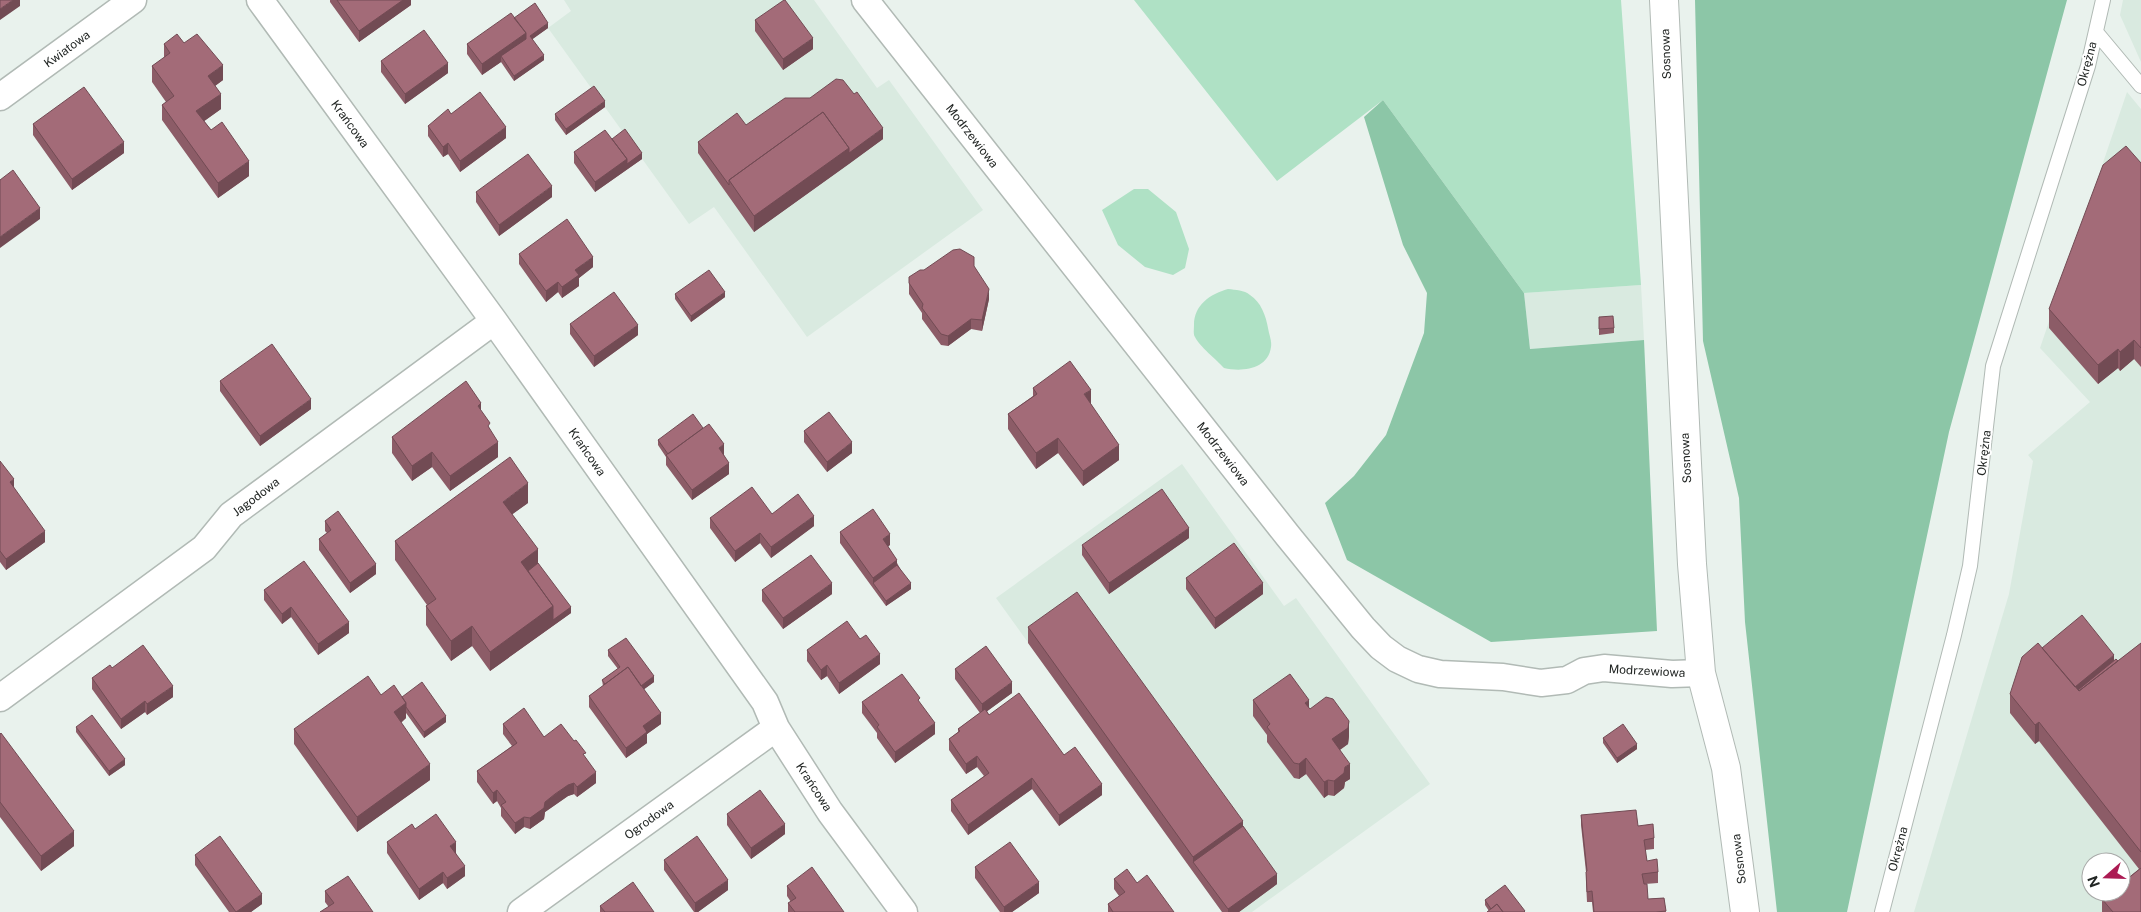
<svg xmlns="http://www.w3.org/2000/svg" width="2141" height="912" font-family="'Public Sans',sans-serif">
	<style>
		.built { fill: #d9eae0; fill-rule: evenodd }
		.green { fill: #afe1c5 }
		.forest { fill: #8cc6a7 }
		.lines { fill: none; stroke-linecap: round; stroke-linejoin: round }
		.lane-casing { stroke: #b1bab5; stroke-width: 16 }
		.street-casing { stroke: #b1bab5; stroke-width: 29 }
		.secondary-casing { stroke: #b1bab5; stroke-width: 30 }
		.lane { stroke: #fff; stroke-width: 14 }
		.street { stroke: #fff; stroke-width: 26 }
		.secondary { stroke: #fff; stroke-width: 28 }
		.wall { fill: #8c5c67 }
		.shaded-wall { fill: #724b54 }
		.building { fill: #a36b78; stroke: #724b54 }
		.labels { text-anchor: middle; stroke-width: 4; stroke-linejoin: round; paint-order: stroke }
		.street-label { font-size: 12px; fill: #222624; stroke: #fff }
	</style>
	<rect width="100%" height="100%" fill="#e9f2ed"/>
	<path class="built" d="M564 0H814L877 88 889 80 983 210 807 337 714 207 689 224 548 28 571 11Z
		M2123 0H2141V62L2120 15Z
		M2127 92 2141 109V912H1914L2009 594 2033 461 2028 455 2090 402 2040 348ZM2091 862H2121V892H2091Z
		M1641 285 1644 340 1530 349 1524 293Z
		M1182 464 1284 606 1296 598 1430 784 1252 912H1222L996 598Z"/>
	<path class="green" d="M1134 0H1621L1641 285 1524 293 1383 100 1277 181Z
		M1134 189H1148L1176 212 1189 249 1185 268 1173 275 1145 267 1118 245 1102 210Z
		M1228 289C1236 290 1244 290 1250 295 1261 302 1266 316 1268 328 1269 335 1272 340 1271 347 1268 370 1241 372 1224 368 1217 360 1199 346 1195 337 1193 334 1194 329 1194 325 1194 305 1210 294 1228 289Z"/>
	<path class="forest" d="M1695 0H2067L1949 432 1847 912H1777L1745 622 1739 498 1703 341Z
		M1383 100 1524 293 1530 349 1644 340 1657 631 1491 642 1347 560 1325 503 1354 476 1386 435 1424 333 1427 293 1403 245 1364 117Z"/>
	<g class="lines">
		<defs>
			<path id="lane" d="M2096 32 2141 86
				M1882 912 1954 635 1970 566 1993 366 2088 66 2103 0"/>
			<path id="street" d="M260 0 494 321 765 702 776 728 830 812 904 912
				M865 0 1288 536 1363 628 1381 647 1397 659 1418 669 1440 674 1503 677 1541 683 1567 680 1584 671 1604 668 1672 674 1701 673
				M0 97 133 0
				M0 698 204 548 231 515 494 321
				M521 912 776 728"/>
			<path id="secondary" d="M1664 0 1692 564 1701 673 1726 768 1745 912"/>
		</defs>
		<use href="#lane" class="lane-casing"/>
		<use href="#street" class="street-casing"/>
		<use href="#secondary" class="secondary-casing"/>
		<use href="#lane" class="lane"/>
		<use href="#street" class="street"/>
		<use href="#secondary" class="secondary"/>
	</g>
	<path class="wall" d="M330 0H411V5L359 42 330 2Z
		M514 18 548 28 532 39 544 60 514 81 501 62 482 75 467 54V44Z
		M755 20 813 49 783 70 755 31Z
		M184 43 223 80 215 86 221 109 204 121 249 176 218 198 162 120V105L166 102 152 82V66L164 58V44Z
		M381 61 448 73 405 104 381 72Z
		M605 107 566 135 555 120V114Z
		M451 114 506 138 460 172 448 154 443 157 428 136V126Z
		M33 124 124 153 72 190 33 135Z
		M746 125 883 139 754 232 698 153V142Z
		M612 139 642 159 595 192 574 163V152Z
		M2141 163V367L2134 359 2120 371 2118 368 2098 384 2049 328V309Z
		M476 192 552 197 499 236 476 202Z
		M519 254 593 267 579 278V286L562 298 558 292 546 302 519 264Z
		M974 267 989 299 982 331 971 329 948 346 941 345 922 319V313L909 294V283L924 270Z
		M675 294 725 297 691 322 675 299Z
		M1599 317 1614 328V333L1599 335Z
		M570 324 638 335 594 367 570 334Z
		M220 381 311 409 260 446 220 391Z
		M1033 388 1091 404 1119 460 1083 486 1058 453 1036 469 1008 429V414L1033 396Z
		M481 412 490 430 498 457 450 491 432 467 412 481 392 453V437Z
		M804 431 852 453 827 472 804 442Z
		M658 440 724 455 729 474 692 500 666 465V457L658 445Z
		M0 461 14 488 45 542 6 570 0 562Z
		M528 503 512 514 538 563 571 613 490 671 472 646 451 661 426 625V606L427 605 395 560V541Z
		M772 514 814 526 771 558 760 543 735 562 710 528V518Z
		M325 521 376 574 350 593 319 550V539L327 533 325 531Z
		M840 532 890 545 888 546 911 589 886 606 840 543Z
		M1189 538 1109 594 1082 555V545Z
		M1186 578 1263 594 1215 629 1186 589Z
		M264 590 349 633 318 655 291 617 282 624 264 600Z
		M762 590 832 594 783 629 762 601Z
		M1028 627 1243 826 1277 884 1239 912H1222L1028 643Z
		M2141 643V912H2102V899L2139 869 2039 741 2035 744 2010 713V694L2042 648 2114 660 2118 661Z
		M608 650 654 682 644 689 661 724 647 734V743L626 758 589 707V696L603 686 602 680 618 669 608 656Z
		M807 650 880 664 839 694 827 676 821 680 807 661Z
		M112 668 173 697 147 715 145 712 121 729 92 689V678Z
		M955 669 1012 693 987 711 989 715 1064 755 1102 795 1059 826 1032 789 968 835 951 811V800L984 776 977 767 966 774 949 750V739L958 732V729L980 713 955 679Z
		M381 695 402 697 446 722 424 738 406 713V718L401 723 430 780 357 832 294 744V729Z
		M1253 700 1309 708 1349 736 1348 744 1340 750 1350 779 1345 782 1344 788 1334 796 1328 795 1324 798 1306 774 1299 779 1294 778 1267 742V735L1253 716Z
		M862 702 920 704 935 734 895 763 877 738V733L862 713Z
		M503 724 544 737 586 758 596 783 577 797 574 794 568 796 545 812 544 819 530 829 524 827 515 834 501 816V808L497 801 493 804 477 782V771L512 746 503 734Z
		M76 727 125 765 109 776 76 732Z
		M0 734 74 846 41 871 0 817Z
		M1603 738 1637 749 1617 763 1603 743Z
		M727 814 785 834 751 859 727 825Z
		M1581 815 1638 826 1654 838V849L1645 850 1647 861 1658 872V883L1645 884 1648 899 1664 898 1666 912H1593L1592 902H1587L1586 882V872L1581 825Z
		M415 829 456 853 465 876 447 889 443 883 419 900 387 853V842Z
		M195 855 262 904 251 912H229L195 865Z
		M664 860 728 890 698 912H694L664 870Z
		M975 867 1039 893 1012 912H1000L975 878Z
		M1114 879 1137 883 1174 912H1108V904L1119 896 1114 889Z
		M787 886 844 912H788V903L791 902 787 896Z
		M325 891 373 912 328 906 325 902Z
		M1485 900 1525 912 1489 911 1485 905Z
		M600 906 654 912H600Z"/>
	<path class="shaded-wall" d="M13 0H20V6L0 20V9Z
		M403 0H411V5L359 42V31Z
		M548 23V28L530 41V36Z
		M526 33V44L501 56V62L482 75V64Z
		M813 38V49L783 70V59Z
		M544 55V60L514 81V76Z
		M448 63V73L405 104V94Z
		M223 65V80L208 91V76Z
		M221 94V109L196 127V111Z
		M605 101V107L566 135V129Z
		M506 127V138L460 172V161Z
		M883 128V139L849 164V153Z
		M124 142V153L72 190V179Z
		M448 143V154L443 157V147Z
		M849 148V164L754 232V216Z
		M642 153V159L595 192V182L627 159Z
		M249 161V176L218 198V183Z
		M552 186V197L499 236V225Z
		M40 208V219L0 248V237Z
		M593 257V267L579 278V286L562 298V287L575 270Z
		M558 282V292L546 302V291Z
		M989 289V299L982 331V320Z
		M725 292V297L691 322V316Z
		M971 319V329L948 346V336Z
		M638 325V335L594 367V356Z
		M2134 340V359L2120 371V352Z
		M2118 349V368L2098 384V365Z
		M1091 390V405L1084 394Z
		M311 399V409L260 446V436Z
		M481 403V418L478 406Z
		M1058 438V453L1036 469V453Z
		M498 442V457L450 491V476Z
		M852 442V453L827 472V462Z
		M724 444V455L719 459V448Z
		M1119 445V460L1083 486V471Z
		M432 452V467L412 481V466Z
		M729 463V474L692 500V490Z
		M14 479V490L10 482Z
		M528 483V503L503 521V502Z
		M814 516V526L771 558V547Z
		M1189 528V538L1109 594V583Z
		M45 531V542L6 570V559Z
		M760 533V543L735 562V551Z
		M890 534V545L883 550V539Z
		M538 549V569L524 579 521 562Z
		M897 560V571L873 583V578Z
		M376 564V574L350 593V583Z
		M832 583V594L783 629V618Z
		M911 583V589L886 606V601Z
		M1263 583V594L1215 629V618Z
		M553 606 571 607V613L490 671V652Z
		M291 607V617L282 624V614Z
		M349 622V633L318 655V644Z
		M472 626V646L451 661V641Z
		M880 654V664L839 694V683Z
		M2114 655V666L2074 699 2070 691Z
		M827 665V676L821 680V670Z
		M654 676V682L639 693V687Z
		M1012 682V693L982 715V704Z
		M173 686V697L147 715V704Z
		M1309 700V716L1305 703Z
		M145 701V712L121 729V719Z
		M406 703V718L394 728V712Z
		M661 713V724L647 734V743L626 758V748L643 726Z
		M446 716V722L424 738V732Z
		M1349 721V736L1348 744 1332 755V739Z
		M2039 722V741L2035 744V725Z
		M935 723V734L895 763V752Z
		M1637 744V749L1617 763V758Z
		M977 756V767L966 774V764Z
		M1306 758V774L1299 779V764Z
		M125 759V765L109 776V771Z
		M430 764V780L357 832V817Z
		M1350 764V779L1345 782 1344 788 1334 796V781L1345 767Z
		M596 772V783L577 797V787Z
		M1032 778V789L968 835V825Z
		M1328 780V795L1324 798V782Z
		M574 783V794L568 796 545 812 544 819 530 829V818L545 802 568 785Z
		M1102 784V795L1059 826V815Z
		M497 790V801L493 804V793Z
		M524 817V827L515 834V823Z
		M1243 821V837L1193 862V857Z
		M785 824V834L751 859V848Z
		M74 831V846L41 871V856Z
		M456 842V853L450 857V846Z
		M465 866V876L447 889V878Z
		M443 872V883L419 900V889Z
		M1277 874V884L1239 912H1228V909Z
		M728 880V890L698 912H695V903Z
		M1039 882V893L1012 912H1004V907Z
		M262 894V904L251 912H236Z"/>
	<path class="building" d="M0 0H13L0 9Z
		M337 0H403L359 31Z
		M784 0H785L813 38 783 59 755 20Z
		M535 3 548 23 530 36 544 55 514 76 501 56 526 39V33L514 18Z
		M511 13 526 33 482 64 467 44Z
		M424 30 448 63 405 94 381 61Z
		M177 34 184 43 197 34 223 65 208 76 221 94 196 111 211 130 222 122 249 161 218 183 162 105 174 96 152 66 170 53 164 44Z
		M836 79 843 80 854 94 857 92 883 128 849 153V148L823 112 729 180V185L698 142 737 113 746 125 785 98H810Z
		M594 86 605 101 566 129 555 114Z
		M84 87 124 142 72 179 33 124Z
		M480 92 506 127 460 161 448 143 443 147 428 126 448 109 451 114Z
		M823 112 849 148 754 216 729 180Z
		M625 129 642 153 627 164V159L612 139Z
		M605 130 627 159 595 182 574 152Z
		M2126 146 2141 163V348L2134 340 2120 352 2118 349 2098 365 2049 309 2103 165Z
		M528 154 552 186 499 225 476 192Z
		M13 170 40 208 0 237V180Z
		M567 219 593 257 575 270 579 275 562 287 558 282 546 291 519 254Z
		M960 249 974 257V266L989 289 982 320 971 319 948 336 941 334 922 308 923 304 909 283V277L920 270H924L953 250Z
		M709 270 725 292 691 316 675 294Z
		M614 292 638 325 594 356 570 324Z
		M1613 316 1614 328 1599 329V317Z
		M272 344 311 399 260 436 220 381Z
		M1070 361 1091 390 1084 394 1119 445 1083 471 1058 438 1036 453 1008 414 1037 394 1033 388Z
		M466 381 481 403 478 406 490 423 488 426 498 442 450 476 432 452 412 466 392 437Z
		M829 412 852 442 827 462 804 431Z
		M693 414 703 428 668 454 658 440Z
		M709 424 724 444 719 448 729 463 692 490 666 455Z
		M510 457 528 483 503 502 538 549 521 562 553 606 490 652 472 626 451 641 426 606 436 599 395 541Z
		M0 461 14 479 10 482 45 531 6 559 0 551Z
		M752 487 772 514 798 494 814 516 771 547 760 533 735 551 710 518Z
		M1162 489 1189 528 1109 583 1082 545Z
		M873 509 890 534 883 539 897 560 873 578 840 532Z
		M338 511 376 564 350 583 319 539 331 530 325 521Z
		M1234 543 1263 583 1215 618 1186 578Z
		M811 555 832 583 783 618 762 590Z
		M304 561 349 622 318 644 291 607 282 614 264 590Z
		M538 563 571 607 553 620V606L528 571Z
		M897 565 911 583 886 601 873 583Z
		M1077 592 1243 821 1193 857 1028 627Z
		M2082 615 2114 655 2075 687 2042 648Z
		M847 621 860 639 866 635 880 654 839 683 827 665 821 670 807 650Z
		M626 638 654 676 641 686 628 667 605 684 602 680 620 667 608 650Z
		M2038 643 2079 691 2141 643V852L2039 722 2035 725 2010 694 2022 657Z
		M143 645 173 686 147 704 145 701 121 719 92 678 110 665 112 668Z
		M986 646 1012 682 982 704 955 669Z
		M2116 659 2118 661 2079 691 2078 690Z
		M628 667 661 713 643 726 647 732 626 748 589 696Z
		M902 674 920 698 918 700 935 723 895 752 877 727 879 725 862 702Z
		M1290 674 1309 700 1305 703 1310 709 1326 697 1333 699 1349 721 1348 728 1332 739 1350 764 1345 767 1344 773 1334 781 1328 780 1324 782 1306 758 1299 764 1294 763 1267 727 1270 724 1253 700Z
		M368 676 381 695 394 685 406 703 394 712 430 764 357 817 294 729Z
		M422 682 446 716 424 732 406 707V703L402 697Z
		M1019 693 1064 755 1075 747 1102 784 1059 815 1032 778 968 825 951 800 989 773 977 756 966 764 949 739 960 731 958 729 985 709 989 715Z
		M524 708 544 737 561 724 574 741 576 740 586 753 583 754 596 772 577 787 574 783 568 785 555 794 545 802 544 808 530 818 524 817 515 823 501 805 506 802 497 790 493 793 477 771 517 743 503 724Z
		M92 715 125 759 109 771 76 727Z
		M1623 724 1637 744 1617 758 1603 738Z
		M1 733 74 831 41 856 0 802V734Z
		M760 790 785 824 751 848 727 814Z
		M1636 810 1638 826 1653 824 1654 838 1644 840 1647 861 1657 859 1658 872 1642 874 1644 884H1647L1648 899 1664 898 1666 911 1656 912H1594L1592 891 1587 892 1586 872 1587 871 1581 815Z
		M436 814 456 842 450 846 465 866 447 878 443 872 419 889 387 842 412 824 415 829Z
		M1243 826 1277 874 1228 909 1193 862Z
		M220 836 262 894 236 912 195 855Z
		M697 836 728 880 695 903 664 860Z
		M1010 842 1039 882 1004 907 975 867Z
		M812 867 844 912H795L788 903 796 898 787 886Z
		M2141 868V912H2113L2102 899 2110 892H2121V884Z
		M1127 869 1137 883 1147 875 1174 912H1113L1108 904 1125 892 1114 879Z
		M348 876 373 912H320L334 903 325 891Z
		M633 882 654 912H605L600 906Z
		M1505 885 1525 911 1524 912H1503L1497 904 1491 909 1485 900Z
		M1497 904 1503 912H1487Z"/>
	<g class="labels">
		<g class="street-label">
			<text transform="translate(67 49) rotate(-36)" y="4">Kwiatowa</text>
			<text transform="translate(1666 54) rotate(-92)" y="4">Sosnowa</text>
			<text transform="translate(2087 64) rotate(-75)" y="4">Okrężna</text>
			<text transform="translate(350 124) rotate(54)" y="4">Krańcowa</text>
			<text transform="translate(972 136) rotate(52)" y="4">Modrzewiowa</text>
			<text transform="translate(587 452) rotate(55)" y="4">Krańcowa</text>
			<text transform="translate(1984 453) rotate(-83)" y="4">Okrężna</text>
			<text transform="translate(1223 454) rotate(52)" y="4">Modrzewiowa</text>
			<text transform="translate(1686 458) rotate(-93)" y="4">Sosnowa</text>
			<text transform="translate(256 497) rotate(-37)" y="4">Jagodowa</text>
			<text transform="translate(1647 671) rotate(3)" y="4">Modrzewiowa</text>
			<text transform="translate(814 787) rotate(57)" y="4">Krańcowa</text>
			<text transform="translate(649 820) rotate(-36)" y="4">Ogrodowa</text>
			<text transform="translate(1898 849) rotate(-75)" y="4">Okrężna</text>
			<text transform="translate(1739 859) rotate(-97)" y="4">Sosnowa</text>
		</g>
	</g>
	<g transform="translate(2106 877) rotate(250)"><circle r="24" fill="#ffffff" stroke="#a7a8a7"/>
	<path d="M0-4L9 19L0 12L-9 19Z" fill="#ac1b53"/>
	<text y="-8" font-size="14" font-weight="bold" text-anchor="middle" fill="#222624">N</text>
	</g>
</svg>
